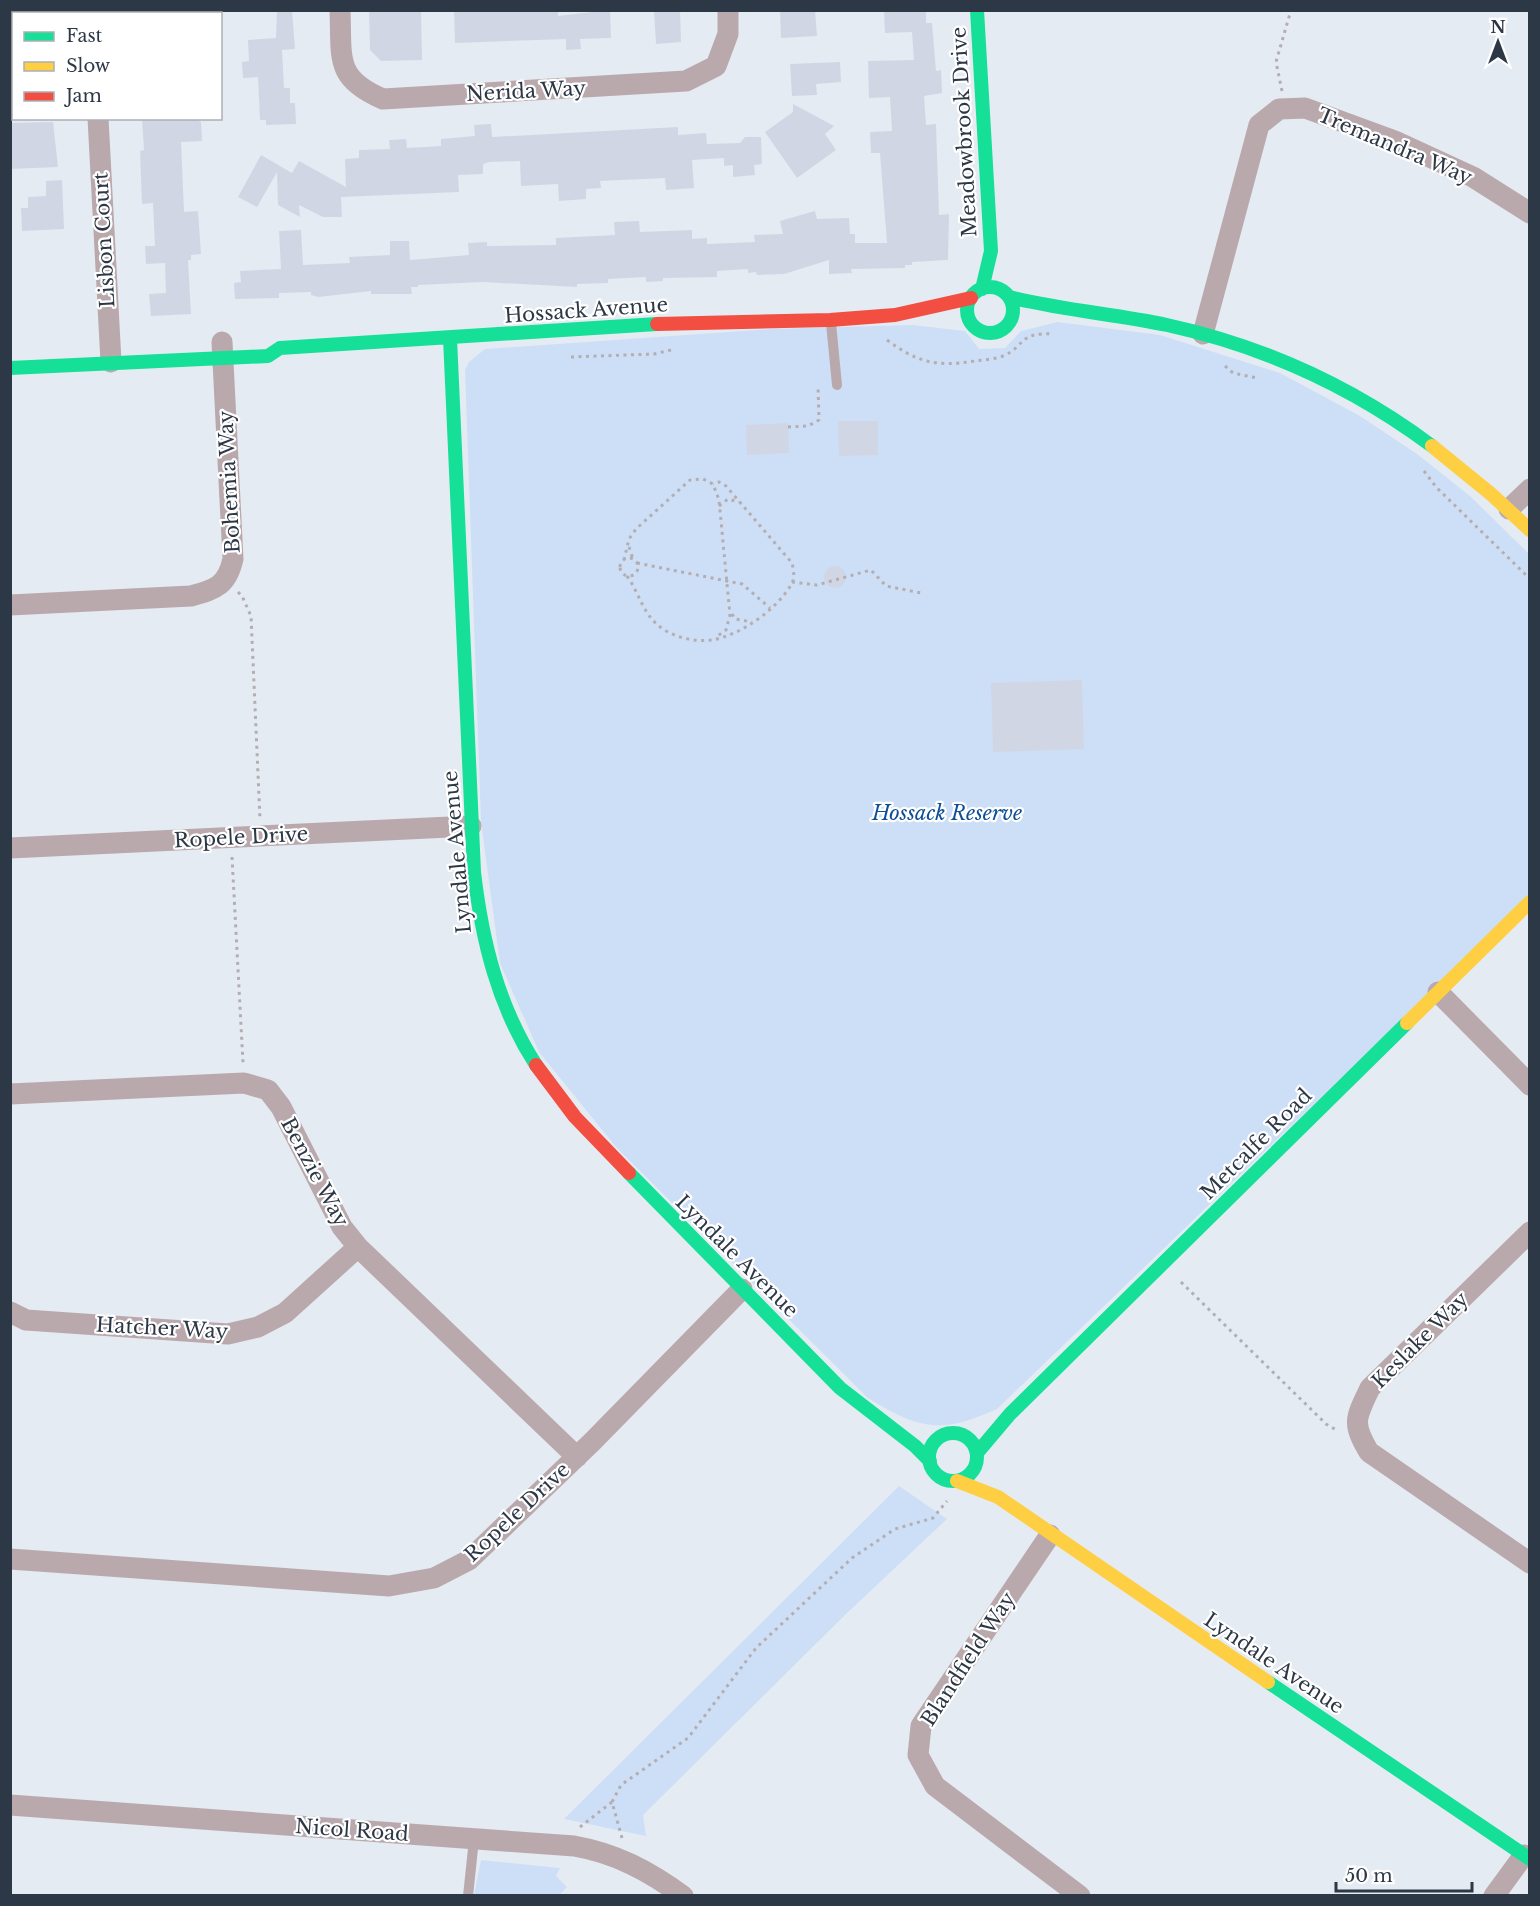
<svg xmlns="http://www.w3.org/2000/svg" width="1540" height="1906" font-family="'Libre Baskerville',serif">
	<style>
		.green { fill: #cddff6 }
		.building { fill: #d1d6e5 }
		.lines { fill: none; stroke-linecap: round; stroke-linejoin: round }
		.path { stroke: #b4aeb2; stroke-width: 3; stroke-dasharray: 3 4.5; stroke-linecap: butt }
		.lane { stroke: #baa9ac; stroke-width: 10 }
		.street { stroke: #baa9ac; stroke-width: 21 }
		.fast { stroke: #16e098; stroke-width: 14 }
		.slow { stroke: #ffcf43; stroke-width: 14 }
		.jam { stroke: #f24e42; stroke-width: 14 }
		.labels { text-anchor: middle; stroke-width: 4.5; stroke-linejoin: round; paint-order: stroke }
		.street-label { font-size: 20px; fill: #2d3846; stroke: #fff }
		.park-label { font-size: 20px; font-style: italic; fill: #0e4f96; stroke: #fff }
	</style>
	<rect width="100%" height="100%" fill="#e5ebf3"/>
	<path class="green" d="M1057 322 1160 335 1280 373 1360 416 1417 454 1470 496 1529 554V897L997 1409C941 1434 920 1430 868 1398L616 1147 539 1052 500 963 481 822 465 370 469 362 485 349 772 329 913 325 965 331 979 349 1005 348 1021 331Z
		M899 1486 947 1519 846 1614 643 1815 646 1836 564 1819Z
		M481 1860 560 1868 556 1876 567 1887 559 1895H474Z"/>
	<path class="building" d="M277 10H292L295 49 282 50 284 88H290V103H295L296 124 266 125V120H260L258 77 243 78 242 62 249 61 248 40 276 38Z
		M369 10H421L422 60 381 61 370 50Z
		M469 10H558V16L610 10 611 38 580 39 581 49 566 50V39L455 43 454 12Z
		M654 10H680L681 42 656 44Z
		M780 10H815L817 36 781 38Z
		M884 10H926V23H932L936 71 941 70 942 93 924 96 926 125 936 124 939 215 949 214 948 260 912 262V265H905V268L851 269 852 273 829 274V260L784 274 757 275 756 272 748 273V269L717 271V277L663 278V281L646 282V277L608 279V283L577 284V287L483 282 418 285V287H411L412 294H371V291L318 297 311 295V292L279 293V298L235 299 234 283 241 282 240 271 281 269 279 231 301 230 303 265 350 263 349 257 390 255V241H409L410 260 469 255 468 243 487 242V246L556 245V238L615 235 614 222 639 221 640 232 692 230V239L707 238V244L755 242 754 235 783 234 780 221 815 211 817 219 849 218 850 234H855V243H887L880 153H871L870 132 892 131 890 97 869 98 868 61 914 60 912 32 885 33Z
		M840 62 841 82 816 84 817 95 792 96 790 64Z
		M793 104 834 126 825 134 836 150 797 178 765 132 793 112Z
		M142 118H194L201 122 202 141 181 142 184 212 198 211 201 254 191 255V260H188L191 314 151 316 149 294 166 293 165 263 146 264 145 246H155L153 203 142 204 140 151 144 150Z
		M53 122 58 167 10 169V123Z
		M491 124 492 137 678 127V135L706 133 707 144 740 143 745 137H761L762 164 754 165 755 175 733 177V165L724 166V158L692 160 694 188 666 190 665 178 600 181 601 188 586 189V199L559 201 558 184 521 186 520 161 489 162 483 164V174L458 175 459 192 341 197 342 217H323L299 205 300 217 278 205 277 172 257 207 238 197 261 155 292 173 299 161 346 187 345 159 359 158V150L390 149 389 140 406 139 407 148 441 146V139L475 136 474 125Z
		M62 180 64 229 22 231 21 208H28V197L46 196V181Z
		M838 421H878V455L839 456Z
		M788 423 789 453 747 455 746 425Z
		M824 577a11 11 0 1 1 22 0a11 11 0 1 1-22 0Z
		M1082 680 1084 749 993 752 991 683Z"/>
	<g class="lines">
		<path class="path" d="M1282 91 1276 62 1291 10
			M887 340C918 363 937 367 975 361 984 360 995 359 1003 356 1025 347 1018 332 1052 334
			M571 357 654 354 675 349
			M1225 366 1233 373 1257 378
			M788 427 808 426 819 420 818 386
			M1424 471 1436 487 1530 579
			M719 506 728 499 739 502
			M629 547 633 559
			M620 567a9 9 0 1 1 18 0a9 9 0 1 1-18 0Z
			M624 560 629 539 636 529 690 480 703 479 713 484 719 500 730 615 726 630 716 637
			M637 563 742 584 770 608
			M627 576C640 594 643 616 663 629 677 638 695 642 712 640 741 635 776 610 791 585 795 579 794 571 792 563L726 486 719 482 713 484
			M792 582 817 585 871 570 886 586 921 593
			M238 592 242 596 251 616 260 819
			M732 614 735 619 752 622
			M232 857 243 1063
			M1181 1282 1326 1424 1338 1431
			M580 1827 612 1802
			M622 1838 612 1802 621 1785 688 1738 756 1648 852 1558 895 1529 933 1518 947 1501"/>
		<path class="lane" d="M831 323 837 385
			M468 1896 474 1839"/>
		<path class="street" d="M93 10V14
			M340 10C342 58 334 78 383 99L686 81 716 66 728 34V10
			M98 118 111 362
			M1203 334 1259 125 1279 109 1305 108 1395 141 1473 177 1530 213
			M1509 509 1530 489
			M10 605 191 596C217 589 227 585 233 559L222 342
			M10 848 471 826
			M1438 992 1530 1085
			M10 1094 244 1083 268 1090 281 1107 342 1227 358 1247 577 1457
			M1530 1232 1370 1388C1355 1419 1352 1423 1369 1452L1530 1563
			M10 1312 26 1320 228 1334 258 1327 285 1313 358 1247
			M1050 1535 921 1726 918 1755 935 1786 1080 1896
			M10 1559 389 1586 434 1578 469 1560 592 1442 742 1289
			M10 1805 574 1846C615 1853 649 1871 683 1896
			M1494 1896 1524 1855"/>
		<path class="fast" d="M977 10 991 251 982 289
			M967 310a23 23 0 1 1 46 0a23 23 0 1 1-46 0Z
			M1009 297C1062 310 1114 314 1167 325 1263 346 1353 387 1432 446
			M450 338 474 872C482 941 498 1006 536 1065
			M10 368 268 356 280 348 657 324
			M629 1173 840 1388 915 1446 930 1461
			M929 1457a24 24 0 1 1 48 0a24 24 0 1 1-48 0Z
			M977 1453 1010 1414 1407 1023
			M1268 1682 1530 1859"/>
		<path class="slow" d="M1432 446 1491 494 1530 530
			M1407 1023 1530 902
			M957 1481 998 1497 1268 1682"/>
		<path class="jam" d="M657 324 830 320 895 315 971 298
			M536 1065 575 1117 629 1173"/>
	</g>
	<g class="labels">
		<g class="street-label">
			<text transform="translate(526 91) rotate(-3)" y="7">Nerida Way</text>
			<text transform="translate(964 132) rotate(-93)" y="7">Meadowbrook Drive</text>
			<text transform="translate(1395 146) rotate(23)" y="7">Tremandra Way</text>
			<text transform="translate(104 240) rotate(-93)" y="7">Lisbon Court</text>
			<text transform="translate(586 310) rotate(-4)" y="7">Hossack Avenue</text>
			<text transform="translate(229 482) rotate(-93)" y="7">Bohemia Way</text>
			<text transform="translate(241 837) rotate(-3)" y="7">Ropele Drive</text>
			<text transform="translate(457 852) rotate(-95)" y="7">Lyndale Avenue</text>
			<text transform="translate(1256 1144) rotate(-45)" y="7">Metcalfe Road</text>
			<text transform="translate(315 1172) rotate(62)" y="7">Benzie Way</text>
			<text transform="translate(737 1256) rotate(45)" y="7">Lyndale Avenue</text>
			<text transform="translate(162 1328) rotate(3)" y="7">Hatcher Way</text>
			<text transform="translate(1420 1340) rotate(-45)" y="7">Keslake Way</text>
			<text transform="translate(517 1512) rotate(-43)" y="7">Ropele Drive</text>
			<text transform="translate(968 1659) rotate(-57)" y="7">Blandfield Way</text>
			<text transform="translate(1274 1663) rotate(34)" y="7">Lyndale Avenue</text>
			<text transform="translate(352 1830) rotate(4)" y="7">Nicol Road</text>
		</g>
		<g class="park-label">
			<text x="947" y="820">Hossack Reserve</text>
		</g>
	</g>
	<rect width="1540" height="1906" fill="none" stroke="#2d3846" stroke-width="24"/>
	<rect x="12" y="12" width="210" height="108" fill="#ffffff" stroke="#abafb5" stroke-width="1.5"/>
	<rect x="24" y="32" width="30" height="9" fill="#16e098" stroke="#abafb5" stroke-width="1.5"/>
	<text x="66" y="42" font-size="18" fill="#2d3846">Fast</text>
	<rect x="24" y="62" width="30" height="9" fill="#ffcf43" stroke="#abafb5" stroke-width="1.5"/>
	<text x="66" y="72" font-size="18" fill="#2d3846">Slow</text>
	<rect x="24" y="92" width="30" height="9" fill="#f24e42" stroke="#abafb5" stroke-width="1.5"/>
	<text x="66" y="102" font-size="18" fill="#2d3846">Jam</text>
	<g transform="translate(1498 42)" stroke="#ffffff" stroke-width="4.5" paint-order="stroke">
	<path d="M0-4.5L10 22L0 15L-10 22Z" fill="#2d3846"/>
	<text y="-9" font-size="16" font-weight="bold" text-anchor="middle" fill="#2d3846">N</text>
	</g>
	<path d="M1336 1882v9h136v-9" fill="none" stroke="#2d3846" stroke-width="3"/>
	<text x="1345" y="1882" font-size="18" fill="#2d3846" stroke="#ffffff" stroke-width="4.5" paint-order="stroke">50 m</text>
</svg>
